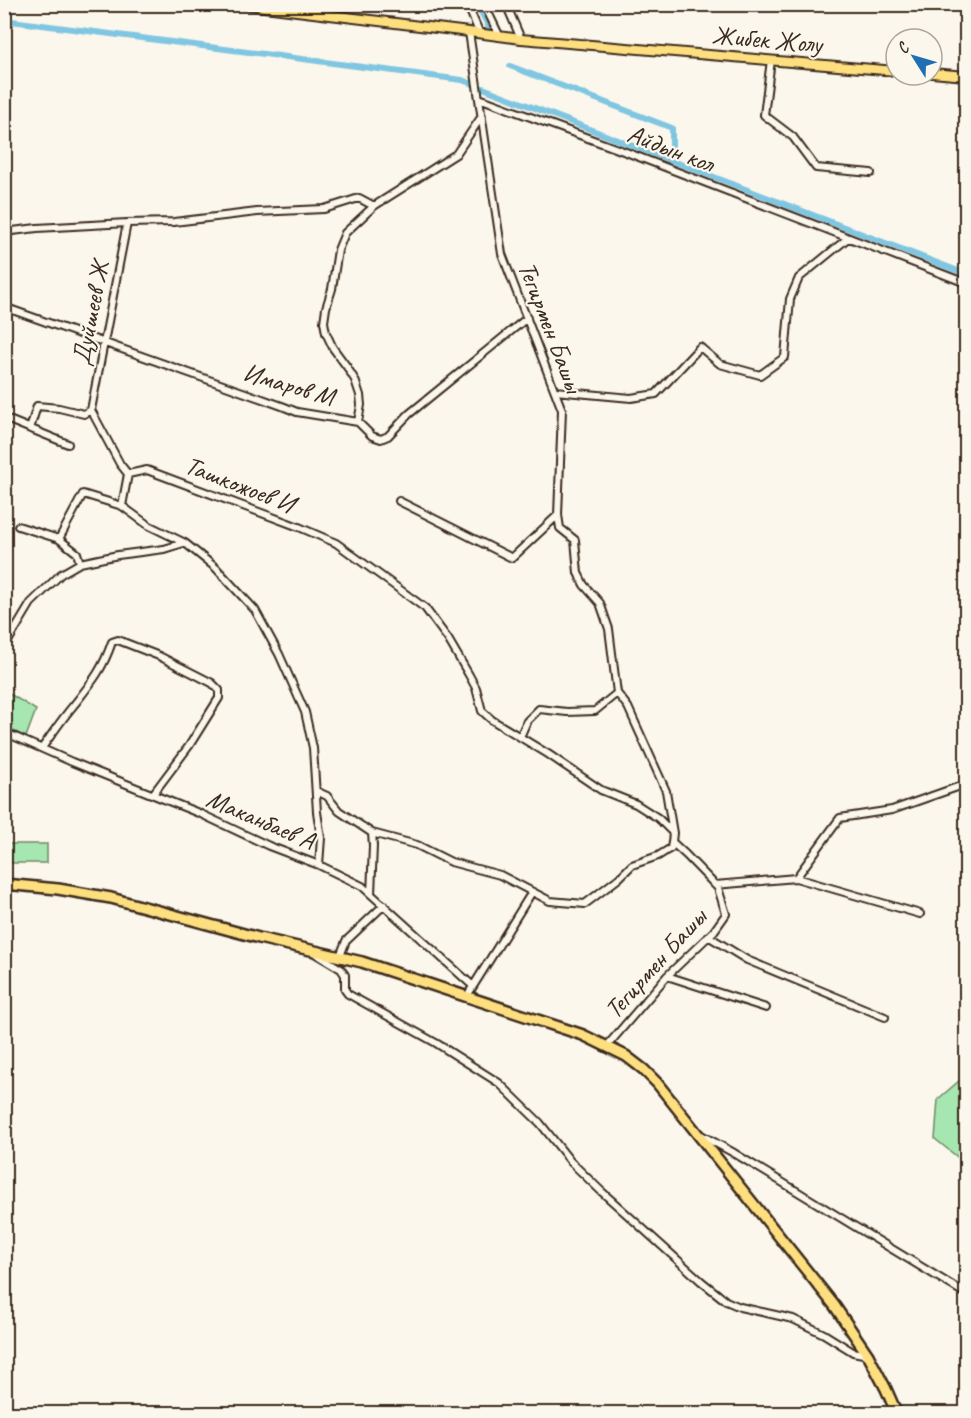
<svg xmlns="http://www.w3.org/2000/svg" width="971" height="1418" font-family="Caveat,sans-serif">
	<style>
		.green { fill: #a6e6b0; stroke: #708867; stroke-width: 1.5 }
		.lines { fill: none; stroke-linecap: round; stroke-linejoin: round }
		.canal { stroke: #80c6e1; stroke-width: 6 }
		.minor-casing { stroke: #3b2a1e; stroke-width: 10 }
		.major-casing { stroke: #3b2a1e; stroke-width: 12 }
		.highway-casing { stroke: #3b2a1e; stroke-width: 14 }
		.minor { stroke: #fbf7ec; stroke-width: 6 }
		.major { stroke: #fedf80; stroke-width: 8 }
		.highway { stroke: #fedf80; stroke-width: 9 }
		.labels { text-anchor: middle; stroke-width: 4.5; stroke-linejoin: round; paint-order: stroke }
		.street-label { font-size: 26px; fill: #3b2a1e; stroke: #fbf7ec }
	</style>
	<rect width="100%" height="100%" fill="#fbf7ec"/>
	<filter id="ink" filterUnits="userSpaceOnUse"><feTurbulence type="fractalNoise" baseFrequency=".0167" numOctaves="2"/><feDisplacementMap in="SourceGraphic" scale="12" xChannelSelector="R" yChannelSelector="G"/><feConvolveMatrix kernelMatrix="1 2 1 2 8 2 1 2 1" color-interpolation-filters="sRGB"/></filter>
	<g filter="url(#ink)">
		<path class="green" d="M5 691 36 710 26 737 5 727Z
			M7 844H47V863H8Z
			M966 1075V1164L935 1139 938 1099Z"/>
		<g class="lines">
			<path class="canal" d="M477 4 489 27
				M4 20 462 80 473 84
				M510 66 672 128V161
				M483 88 966 274"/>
			<defs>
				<path id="minor" d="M467 4 480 34
					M484 4 500 37
					M506 4 521 39
					M469 32 502 254 562 410 558 515 560 528 575 540 578 573 584 585 600 603 609 629 617 693 628 707 666 791 673 833 672 842 686 855 718 888 726 914 714 931 667 976 607 1046
					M771 60 764 115 793 137 816 168 871 173
					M479 98 626 152 966 283
					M4 232 37 228 127 223 174 222 257 212 324 209 359 198 374 206
					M4 307 282 406 297 412 358 422 372 436 381 439 388 436 409 414 527 318
					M555 391 631 398 656 394 700 347 720 364 760 375 785 357 790 299 799 278 848 238
					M91 410 127 223
					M91 410 120 464 128 474
					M4 418 68 444
					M358 422 361 405 360 395 355 380 347 367 333 348 326 333 324 322 326 308 332 289 338 250 345 233 374 206 456 154 482 116
					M30 429 37 406 59 408 84 414 91 410
					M128 474 147 470 299 527 336 543 425 608 448 639 469 675 476 688 482 711 492 720 548 754 601 790 636 804 658 818 672 832
					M399 501 512 558 558 515
					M122 506 128 474
					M18 526 59 539 77 553 80 563
					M59 539 83 494 122 506 148 525 185 543 216 568 255 610 279 654 305 712 313 748 317 812 321 838 319 865
					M4 648 31 603 61 574 80 563 118 555 164 549 184 543
					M4 732 72 762 201 814 269 846 319 865 362 886 473 986
					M520 737 527 721 539 709 567 712 595 711 617 693
					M42 748C52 734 62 719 73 706 92 682 102 671 112 642L118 640 159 656 212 683 219 690V698L189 746 153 794
					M316 791 327 796 339 811 372 833 417 845 451 862 500 875 550 901 585 904 619 878 632 865 658 856 671 848 672 842
					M796 878 920 914
					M715 885 796 878 840 818 892 810 966 784
					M371 894 373 846 372 833
					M708 936 747 960 885 1017
					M316 954 341 969 345 975V990L348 994 436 1043 499 1083 540 1123 571 1162 601 1191 701 1281 726 1301 740 1307 793 1319 824 1334 853 1352 868 1355
					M340 956 346 941 384 905
					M667 976 766 1008
					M467 996 532 892
					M701 1135 734 1153 966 1294"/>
				<path id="major" d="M240 4 469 32 521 39 896 71
					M932 73 966 76"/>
				<path id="highway" d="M4 884 58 889 111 898 259 938 362 962 583 1035 626 1056 643 1069 657 1083 834 1305 868 1355 886 1389 897 1414"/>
			</defs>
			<use href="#minor" class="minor-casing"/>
			<use href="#major" class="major-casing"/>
			<use href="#highway" class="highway-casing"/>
			<use href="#minor" class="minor"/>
			<use href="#major" class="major"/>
			<use href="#highway" class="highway"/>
		</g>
	</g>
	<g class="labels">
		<g class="street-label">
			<text transform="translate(767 39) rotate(5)" y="9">Жибек Жолу</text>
			<text transform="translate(671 148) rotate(21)" y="9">Айдын кол</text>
			<text transform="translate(90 313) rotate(-79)" y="9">Дуйшеев Ж</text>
			<text transform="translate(551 327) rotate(69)" y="9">Тегирмен Башы</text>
			<text transform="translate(289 384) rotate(16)" y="9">Имаров М</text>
			<text transform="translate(240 484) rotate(21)" y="9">Ташкожоев И</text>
			<text transform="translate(261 819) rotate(23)" y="9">Маканбаев А</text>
			<text transform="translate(655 963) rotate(-48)" y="9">Тегирмен Башы</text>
		</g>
	</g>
	<rect width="971" height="1418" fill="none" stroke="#fbf7ec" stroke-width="24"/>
	<rect x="12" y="12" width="947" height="1394" fill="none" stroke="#3b2a1e" stroke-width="2" filter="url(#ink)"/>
	<g transform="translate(914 57) rotate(307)"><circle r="28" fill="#fbf7ec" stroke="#aea59a" stroke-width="1.5"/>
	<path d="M0-4.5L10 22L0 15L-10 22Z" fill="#1f6fb2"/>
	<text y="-9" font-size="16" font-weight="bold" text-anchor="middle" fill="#3b2a1e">С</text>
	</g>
</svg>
